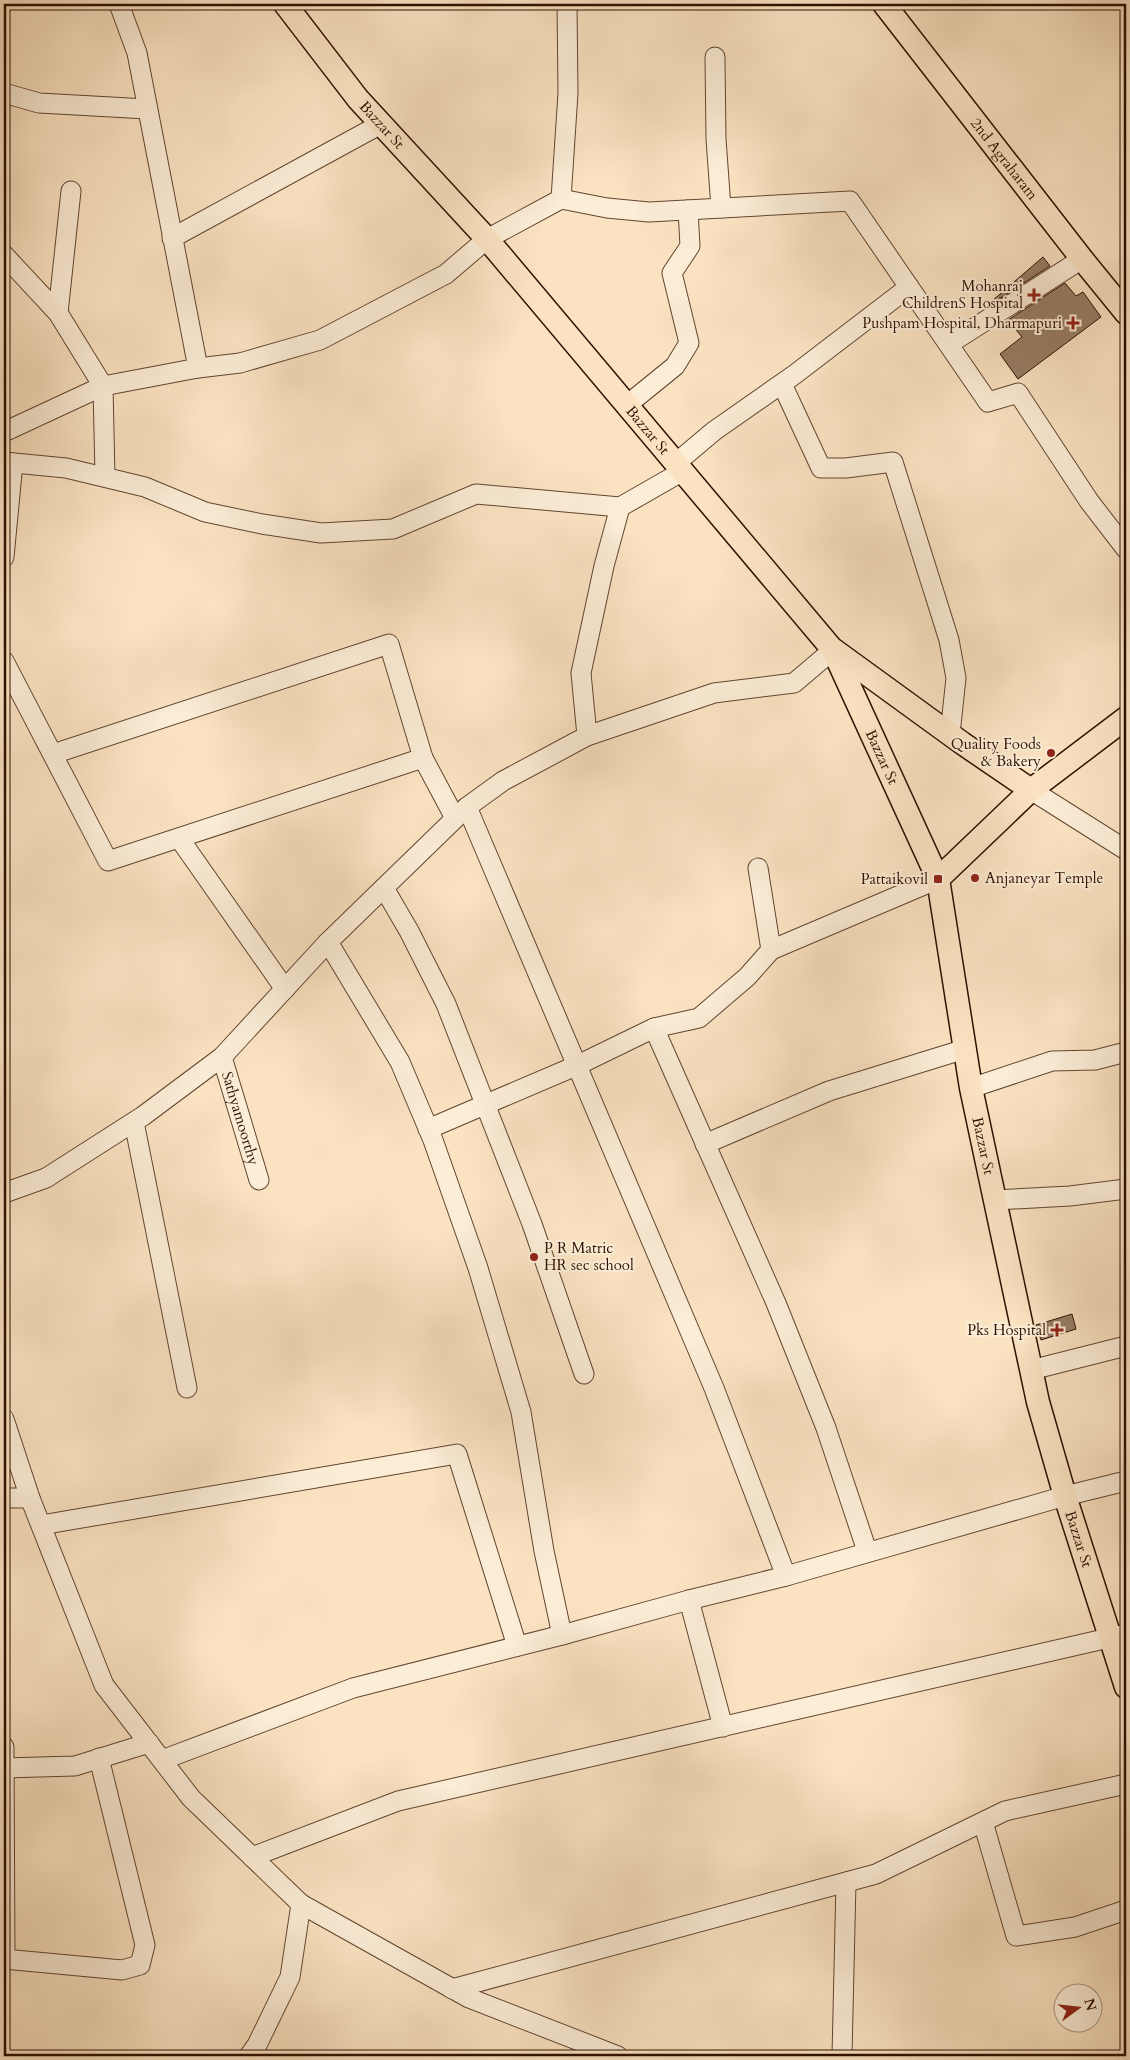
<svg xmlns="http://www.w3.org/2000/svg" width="1130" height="2060" font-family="Cardo,serif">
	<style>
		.building { fill: #987e65; stroke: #2d1000 }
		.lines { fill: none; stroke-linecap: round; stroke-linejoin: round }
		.minor-casing { stroke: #604530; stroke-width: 21 }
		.major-casing { stroke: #2d1000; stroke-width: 25 }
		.minor { stroke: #fcedd7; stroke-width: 19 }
		.major { stroke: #fbe3c2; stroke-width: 22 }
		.poi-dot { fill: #8f2418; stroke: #fcedd7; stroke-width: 2 }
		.labels { text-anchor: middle; stroke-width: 4; stroke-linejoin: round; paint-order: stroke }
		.street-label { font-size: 15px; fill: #2d1000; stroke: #fcedd7 }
		.poi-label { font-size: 15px; fill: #2d1000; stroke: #fcedd7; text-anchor: end }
	</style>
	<rect width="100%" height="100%" fill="#fbe3c2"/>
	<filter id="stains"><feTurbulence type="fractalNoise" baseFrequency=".004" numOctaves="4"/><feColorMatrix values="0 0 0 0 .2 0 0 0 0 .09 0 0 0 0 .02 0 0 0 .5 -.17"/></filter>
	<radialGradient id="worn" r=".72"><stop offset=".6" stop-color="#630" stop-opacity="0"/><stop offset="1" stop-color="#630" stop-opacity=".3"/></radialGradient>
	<path class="building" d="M1043 257 1050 266 993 303 992 301Z
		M1065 283 1076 296 1083 292 1101 317 1018 379 1000 354 1022 337 1008 320Z
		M1072 1314 1076 1329 1041 1340 1036 1325Z"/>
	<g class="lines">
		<defs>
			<g id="minor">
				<path d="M119 4 137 53 198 368"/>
				<path d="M715 57 716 139 721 208"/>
				<path d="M4 93 39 103 147 109"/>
				<path d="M561 199 568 93 567 4"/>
				<path d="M172 238 381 124"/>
				<path d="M4 255 58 313 103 386 105 477"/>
				<path d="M58 313 71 191"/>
				<path d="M949 344 1082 259"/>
				<path d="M782 384 821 468H846L893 462 949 640 956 678 950 734"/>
				<path d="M627 405 675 366 689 343 672 273 690 246 688 210"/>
				<path d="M4 432 103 386 198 368 240 363 320 340 446 274 487 239 561 199 607 208 649 212 850 201 988 402 1018 393 1089 501 1126 549"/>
				<path d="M4 462 66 468 145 487 205 512 262 524 321 533 393 529 476 494 620 507 683 471"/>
				<path d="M676 463 714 431 794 375 909 287"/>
				<path d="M4 557 13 463"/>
				<path d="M4 661 108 861 423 758 455 818"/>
				<path d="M587 736 581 673 604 566 620 507"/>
				<path d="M53 754 389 644 423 758"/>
				<path d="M1031 790 1126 850"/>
				<path d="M467 807 714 1388 786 1576"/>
				<path d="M179 838 285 989"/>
				<path d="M758 868 771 950"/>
				<path d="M384 888 409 931 446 1004 532 1224 584 1374"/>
				<path d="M328 942 400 1062 433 1140 478 1268 521 1412 544 1551 562 1635"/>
				<path d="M654 1028 776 1303 826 1428 867 1551"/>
				<path id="s1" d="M222 1057 259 1180"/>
				<path d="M971 1088 1052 1061 1095 1060 1126 1052"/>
				<path d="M134 1122 187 1388"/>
				<path d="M428 1129 578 1065 654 1028 699 1018 747 977 771 950 938 879"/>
				<path d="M705 1144 829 1091 965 1049"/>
				<path d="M4 1193 46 1178 143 1116 222 1057 328 942 467 807 503 781 587 736 714 693 794 683 833 650"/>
				<path d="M995 1200 1070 1196 1126 1189"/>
				<path d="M1031 1370 1126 1346"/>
				<path d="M4 1419 30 1498 104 1685 191 1798 301 1904 469 1998 618 2056"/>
				<path d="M4 1498H30"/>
				<path d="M41 1525 457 1454 517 1646"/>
				<path d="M689 1600 723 1727"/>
				<path d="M4 1747 5 1959"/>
				<path d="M162 1760 353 1688 562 1635 689 1600 786 1576 1065 1496 1126 1481"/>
				<path d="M4 1768 75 1766 149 1743"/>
				<path d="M983 1822 1016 1936 1075 1927 1126 1910"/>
				<path d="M252 1857 398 1801 1126 1634"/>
				<path d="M4 1959 122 1970 140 1965 145 1945 99 1758"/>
				<path d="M452 1989 876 1874 1005 1811 1126 1784"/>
				<path d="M249 2056 257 2045 290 1977 301 1904"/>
				<path d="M842 2056 846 1882"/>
			</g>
			<g id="major">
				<path id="s2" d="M285 4 358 99 487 239 833 650 938 879 971 1088 1038 1402 1065 1496 1126 1687"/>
				<path id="s3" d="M884 4 1082 259 1126 313"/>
				<path d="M834 650 962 743 1031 790"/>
				<path d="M938 879 1031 790 1126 718"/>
			</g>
		</defs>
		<use href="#minor" class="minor-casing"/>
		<use href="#major" class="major-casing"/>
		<use href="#minor" class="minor"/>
		<use href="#major" class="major"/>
	</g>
	<g class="poi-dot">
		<path d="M1031.5 287.5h5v5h5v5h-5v5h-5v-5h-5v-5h5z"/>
		<path d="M1070.5 315.5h5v5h5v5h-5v5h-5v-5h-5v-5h5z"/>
		<circle cx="1051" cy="753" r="5"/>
		<circle cx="975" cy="878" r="5"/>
		<rect x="933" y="874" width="10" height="10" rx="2.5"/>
		<circle cx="534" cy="1257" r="5"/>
		<path d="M1054.5 1322.5h5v5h5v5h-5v5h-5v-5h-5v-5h5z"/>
	</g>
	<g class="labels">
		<g class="street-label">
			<text dy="5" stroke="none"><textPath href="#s2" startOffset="155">Bazzar St</textPath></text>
			<text dy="5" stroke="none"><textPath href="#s3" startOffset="196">2nd Agraharam</textPath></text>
			<text dy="5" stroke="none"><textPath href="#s2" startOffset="560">Bazzar St</textPath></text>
			<text dy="5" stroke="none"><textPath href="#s2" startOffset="965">Bazzar St</textPath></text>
			<text dy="5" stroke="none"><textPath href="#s1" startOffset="64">Sathyamoorthy</textPath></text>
			<text dy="5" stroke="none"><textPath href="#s2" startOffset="1370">Bazzar St</textPath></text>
			<text dy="5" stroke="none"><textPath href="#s2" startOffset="1775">Bazzar St</textPath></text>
		</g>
		<g class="poi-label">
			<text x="1023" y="291">Mohanraj<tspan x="1023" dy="17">ChildrenS Hospital</tspan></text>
			<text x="1062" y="328">Pushpam Hospital, Dharmapuri</text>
			<text x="1041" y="749">Quality Foods<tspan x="1041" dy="17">&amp; Bakery</tspan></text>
			<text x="985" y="883" text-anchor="start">Anjaneyar Temple</text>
			<text x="928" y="884">Pattaikovil</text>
			<text x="544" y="1253" text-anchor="start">P R Matric<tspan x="544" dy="17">HR sec school</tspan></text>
			<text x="1046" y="1335">Pks Hospital</text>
		</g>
	</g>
	<rect width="1130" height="2060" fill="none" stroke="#fbe3c2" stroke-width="20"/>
	<rect x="5" y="5" width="1120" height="2050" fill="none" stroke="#2d1000" stroke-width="2.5"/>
	<rect x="10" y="10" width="1110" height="2040" fill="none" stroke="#2d1000"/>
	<g transform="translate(1078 2008) rotate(75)"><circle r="24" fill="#fcedd7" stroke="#a99581"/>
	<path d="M0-4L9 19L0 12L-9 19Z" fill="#8f2418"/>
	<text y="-8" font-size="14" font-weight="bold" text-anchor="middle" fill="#2d1000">N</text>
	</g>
	<rect width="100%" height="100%" filter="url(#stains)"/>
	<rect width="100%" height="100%" fill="url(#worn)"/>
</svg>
